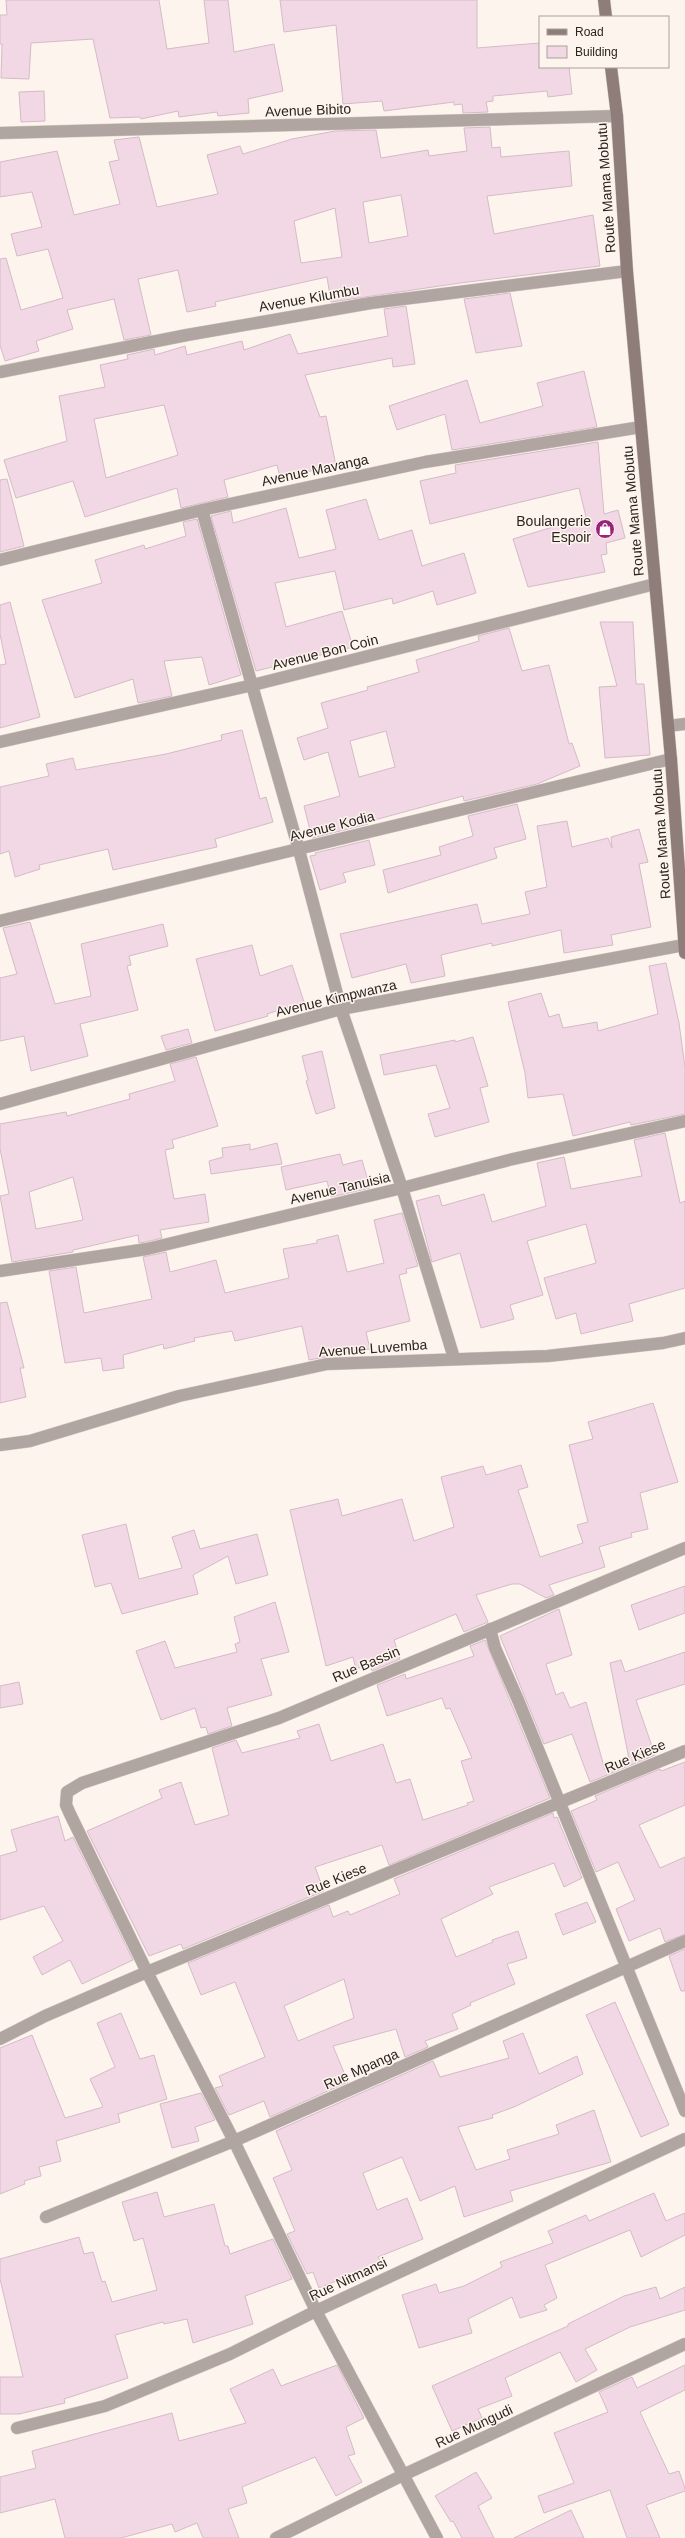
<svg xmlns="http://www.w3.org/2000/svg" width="685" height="2538" font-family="Arial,sans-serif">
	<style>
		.building { fill: #f2d8e4; stroke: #d4bbc7; fill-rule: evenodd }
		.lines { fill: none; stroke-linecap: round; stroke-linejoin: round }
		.street-casing { stroke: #d7cfc9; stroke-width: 13 }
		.secondary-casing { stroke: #d7cfc9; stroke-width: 13 }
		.street { stroke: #b0a5a1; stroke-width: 12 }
		.secondary { stroke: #8e7d79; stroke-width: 12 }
		.labels { text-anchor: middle; stroke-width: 3; stroke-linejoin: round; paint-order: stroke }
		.street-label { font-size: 14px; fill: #2c241e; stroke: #fdf4ee }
		.poi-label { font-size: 14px; fill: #2c241e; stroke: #fdf4ee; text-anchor: end }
	</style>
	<rect width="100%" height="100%" fill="#fdf4ee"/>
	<path class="building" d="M6 0H159L167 49 209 43 204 0H228L234 52 274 44 283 91 248 99 249 113 218 116 217 112 179 117 178 111 141 119 140 117 110 118 93 39 31 43 29 79 1 78 2 44H0V15H7Z
		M280 0H477V48L540 43V67H569L572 94 548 97 547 91 493 96V101L486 102 488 112 463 113 462 104 454 105V102L384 111 382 101 343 104 336 25 284 32Z
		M44 91 45 121 21 122 19 92Z
		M490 127 492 148 500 147 501 157 569 151 572 186 487 196 494 234 593 215 600 266 460 283 331 302 327 277 215 302 216 306 187 312 178 270 138 279 151 335 124 340 114 299 67 310 73 329 36 341 39 351 5 361 0 345V259L6 258 21 310 63 298 48 249 17 256 11 234 42 227 32 192 0 197V162L57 151 74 215 120 204 109 162 119 160 114 140 139 137 157 207 218 194 207 155 240 146 243 154 292 139 335 131 376 130 381 158 428 150 429 156 467 151 464 128ZM401 195 408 236 369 243 363 202ZM335 208 342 257 301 263 294 221Z
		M510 293 522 346 476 353 464 299Z
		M406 306 415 364 393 367 392 358 305 375 320 417 326 416 336 466 280 477 277 465 224 480 228 497 181 508 177 488 85 517 73 481 16 498 4 460 67 441 59 396 105 387 100 365 128 359 127 355 154 349 155 355 185 346 187 355 242 341 244 350 290 334 298 354 388 336 384 309ZM164 405 178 455 106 478 94 419Z
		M584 371 597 427 452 450 445 414 397 430 389 406 467 380 480 423 543 406 537 383Z
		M598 442 604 514 618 510 625 538 606 543 607 554 601 555 605 572 528 587 513 539 586 517 579 488 430 524 420 481 456 473 455 465Z
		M7 479 24 546 0 552V480Z
		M366 499 379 540 412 530 422 566 464 553 476 593 437 605 433 591 393 604 392 598 344 610 335 571 275 583 286 627 342 611 353 647 256 671 211 516 231 511 233 523 286 508 299 558 336 549 326 510Z
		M197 519 241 675 209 685 202 657 164 661 172 696 138 703 133 679 75 698 42 600 102 583 95 560 144 545 145 549 186 536 183 522Z
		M10 602 40 717 0 728V665L6 664 0 634V605Z
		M600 622H633L636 684H644L650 755 605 758 599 687 617 686Z
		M509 628 522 671 549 665 569 744 572 743 580 766 537 784 464 801 463 796 367 822 368 824 312 838 304 806 340 796 328 752 304 760 297 738 328 728 321 703 368 690 367 687 419 672 416 660 479 641 478 636ZM386 731 395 767 359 777 350 741Z
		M242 730 260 799 266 797 273 822 215 839 217 847 113 870 108 849 39 865 40 869 15 877 9 851 0 854V787L49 776 46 764 73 758 76 770 166 754 222 740 221 735Z
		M517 804 526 839 494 848 497 858 388 893 383 870 441 855 439 847 473 836 468 816Z
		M567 821 572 847 608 838 612 848 611 837 639 829 648 862 639 864 651 927 611 935 613 945 564 953 561 930 492 946V943L441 955 445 976 411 983 406 964 352 978 340 934 477 904 482 924 530 914 525 892 547 887 537 826Z
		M369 840 375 865 343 873 346 882 320 890 310 856 316 855 315 853Z
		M30 922 55 1004 91 996 81 944 163 924 168 946 129 956 131 965 127 966 138 1010 80 1024 88 1056 31 1071 24 1036 0 1041V978L17 974 3 928Z
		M252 945 260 976 292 965 304 1002 267 1014 268 1016 215 1031 196 959Z
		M666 963 679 1023 685 1067V1114L631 1125 630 1122 573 1136 563 1094 528 1098 525 1073 508 1002 541 993 549 1017 559 1014 563 1028 597 1022 598 1031 658 1014 649 966Z
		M188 1029 192 1043 166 1050 161 1036Z
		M473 1037 488 1086 480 1088 489 1122 435 1137 428 1114 450 1108 436 1065 384 1075 380 1055 455 1040V1042Z
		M322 1051 335 1108 316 1114 306 1081 308 1080 302 1056Z
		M196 1057 218 1126 172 1140 174 1148 165 1150 174 1199 205 1194 209 1222 160 1230 162 1238 146 1242 139 1243 138 1235 73 1250V1252L12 1262 0 1196 9 1194 0 1149V1124L66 1112 67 1116 130 1099 129 1094 175 1081 170 1064ZM73 1177 83 1220 36 1229 29 1192Z
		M665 1133 680 1203 685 1201V1288L629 1304 633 1321 581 1334 576 1313 556 1319 544 1278 596 1263 586 1224 527 1241 543 1295 510 1305 514 1319 481 1328 460 1253 432 1262 416 1201 439 1195 442 1206 484 1194 492 1222 546 1206 537 1163 564 1157 571 1189 642 1176 634 1140Z
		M277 1143 282 1164 211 1174 209 1161 223 1157 222 1148 250 1144V1150Z
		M340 1154 343 1165 362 1160 370 1188 331 1197 327 1181 286 1190 281 1167Z
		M402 1213 418 1266 406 1269 407 1273 399 1275 410 1321 366 1332 370 1349 309 1360 302 1326 235 1341 232 1331 194 1338 195 1341 164 1349 163 1344 123 1355 124 1368 103 1371 101 1358 65 1363 49 1271 76 1267 84 1313 152 1299 143 1257 166 1252 170 1272 216 1260 225 1293 289 1278 283 1249 317 1243V1240L338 1235 347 1272 384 1263 374 1220Z
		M7 1302 24 1368H20L26 1397 0 1403V1303Z
		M653 1403 678 1482 640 1493 648 1529 631 1533 632 1537 599 1547 605 1567 549 1585 554 1595 546 1598 520 1584H512L476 1595 488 1622 464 1632 456 1614 394 1640 400 1659 372 1671 370 1664 356 1669 353 1657 326 1666 290 1510 338 1499 342 1516 402 1499 414 1541 454 1527 441 1477 483 1466 486 1475 521 1465 528 1487 518 1490 540 1557 583 1543 577 1525 588 1522 569 1445 593 1439 588 1422Z
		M126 1524 139 1579 182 1568 172 1537 194 1530 200 1549 257 1534 268 1575 236 1584 228 1556 193 1575 198 1594 122 1614 111 1583 95 1587 82 1535Z
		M685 1586V1613L639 1630 631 1605Z
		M275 1602 289 1652 261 1659 272 1695 227 1708 232 1726 208 1734 206 1727 201 1728 195 1708 161 1720 136 1651 165 1641 175 1668 237 1652 235 1644 240 1642 234 1617Z
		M559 1609 572 1655 546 1664 556 1695 563 1692 570 1708 586 1702 605 1770 630 1764 610 1663 621 1660 625 1672 685 1652V1684L636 1700 655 1755 590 1782 572 1734 544 1744 500 1636Z
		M485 1640 550 1798 389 1865 382 1845 315 1867 324 1891 183 1949 181 1944 149 1956 87 1831 162 1798 159 1790 181 1782 195 1825 229 1815 212 1748 236 1740 242 1753 300 1738 297 1731 319 1724 331 1761 383 1744 396 1783 410 1779 423 1820 468 1805 467 1803 474 1801 461 1761 472 1758 450 1708 446 1709 442 1698 387 1716 377 1685 405 1674 406 1679 474 1656 470 1646Z
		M19 1682 23 1704 0 1708V1686Z
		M685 1762V1805L639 1825 660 1868 685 1857V1934L665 1942 660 1928 629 1941 616 1909 635 1900 618 1862 596 1872 571 1811 597 1800 595 1796 660 1769 661 1771Z
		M553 1813 554 1818 557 1817 582 1878 564 1887 554 1863 489 1887 493 1894 441 1919 456 1957 493 1942 492 1940 518 1931 527 1958 507 1964 515 1984 470 2003 471 2005 452 2014 458 2029 425 2041 428 2047 405 2057 396 2029 333 2046 348 2082 270 2117 264 2101 229 2115 215 2088 223 2086 219 2076 265 2057 235 1982 201 1995 188 1963 329 1905 333 1917 348 1911 350 1915 400 1894 394 1879ZM344 1979 354 2018 298 2041 284 2006Z
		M58 1816 65 1841 73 1837 133 1960 82 1984 70 1960 42 1975 33 1957 63 1941 44 1906 0 1920V1856L17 1851 11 1830Z
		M587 1902 596 1922 563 1935 555 1914Z
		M685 1949V1991H681L669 1956Z
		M615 2002 669 2125 641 2137 586 2015Z
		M121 2013 140 2059 154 2055 167 2099 118 2114 120 2122 56 2141 61 2161 39 2167 41 2176 24 2181 25 2184 0 2194V2048L32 2035 65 2118 103 2107 90 2079 115 2067 97 2023Z
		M523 2033 539 2074 577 2056 583 2074 514 2107 492 2115 493 2118 458 2127 476 2170 510 2159 507 2150 559 2134 556 2125 594 2110 611 2162 510 2191 513 2201 464 2217 455 2186 420 2201 402 2157 363 2173 377 2210 407 2198 423 2239 378 2257 381 2263 319 2288 313 2272 307 2274 287 2234 295 2231 273 2178 292 2170 276 2131 433 2061 440 2077 509 2058 503 2041Z
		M201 2093 215 2120 195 2127 199 2141 172 2148 160 2104Z
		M157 2192 164 2217 214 2204 225 2246H228L230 2254 273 2239 292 2279 245 2296 253 2324 193 2343 187 2319 164 2324 163 2322 115 2335 128 2378 64 2399 65 2403 19 2414H0V2377H23L0 2279V2259L79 2237 84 2254 93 2252 102 2282 105 2281 112 2302 157 2290 143 2238 134 2241 122 2202Z
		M654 2193 666 2221 685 2213V2235L641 2257 630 2230 545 2265 557 2298 544 2305 547 2310 520 2318 512 2297 468 2319 472 2333 419 2348 402 2295 436 2284 439 2293 464 2286 502 2267 500 2262 553 2243 548 2231 586 2215 589 2221Z
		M656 2287 660 2299 685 2287V2310L630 2327 585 2349 597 2370 576 2382 560 2352 505 2378 512 2396 478 2409 482 2418 452 2431 432 2386 568 2326V2324L624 2296Z
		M337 2365 364 2418 346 2427 355 2454 348 2456 362 2482 336 2496 315 2457 242 2487 247 2503 228 2509 239 2538H203L197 2523 175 2532 172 2524 121 2538H65L55 2499 0 2513V2477L36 2468 32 2451 172 2413 179 2441 246 2423 230 2389 273 2369 281 2386Z
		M685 2365V2390L640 2412 669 2474 679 2471 685 2488V2491L646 2505 660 2538H627L610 2490 544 2513 538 2496 574 2483 554 2433 608 2412 599 2392 632 2377 637 2388Z
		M476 2472 492 2498 478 2506 494 2538H462L453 2521 451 2522 435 2496Z
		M571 2510 584 2538H514Z"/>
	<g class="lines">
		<defs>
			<path id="street" d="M0 133 617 116
				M0 372 187 335 371 303 627 271
				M202 510 299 850 341 1009 402 1188 454 1358
				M0 560 202 510 425 462 641 427
				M668 726 685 724
				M0 742 253 685 655 584
				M0 921 671 759
				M0 1104 341 1009 684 945
				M0 1271 147 1249 402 1188 509 1160 685 1121
				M0 1445 30 1441 179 1396 327 1364 548 1356 663 1343 685 1338
				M490 1629 495 1648 518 1700 685 2111
				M0 2039 45 2016 147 1972 685 1751
				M46 2217 234 2141 685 1941
				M17 2428 105 2406 230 2354 316 2311 685 2139
				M276 2538 403 2475 685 2344
				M437 2538 316 2311 234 2141 147 1972 70 1814 66 1805 67 1792 82 1783 279 1718 685 1548"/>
			<path id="secondary" d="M604 0 606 17
				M611 67 617 116 627 271 671 759 685 953"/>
		</defs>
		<use href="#street" class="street-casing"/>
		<use href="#secondary" class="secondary-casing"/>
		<use href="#street" class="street"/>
		<use href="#secondary" class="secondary"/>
	</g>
	<defs>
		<symbol id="shop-disc" viewBox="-11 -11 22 22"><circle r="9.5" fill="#9b227a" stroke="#fdf4ee"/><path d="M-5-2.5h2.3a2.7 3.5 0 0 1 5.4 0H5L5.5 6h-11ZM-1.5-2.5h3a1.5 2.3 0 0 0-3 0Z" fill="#fff"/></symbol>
	</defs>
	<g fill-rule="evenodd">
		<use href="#shop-disc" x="594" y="518" width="22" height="22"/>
	</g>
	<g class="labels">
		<g class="street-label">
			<text transform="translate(308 110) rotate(-2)" y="5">Avenue Bibito</text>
			<text transform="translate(606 188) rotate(-94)" y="5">Route Mama Mobutu</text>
			<text transform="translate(309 298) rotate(-10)" y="5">Avenue Kilumbu</text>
			<text transform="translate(315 470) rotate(-12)" y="5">Avenue Mavanga</text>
			<text transform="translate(633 511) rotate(-95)" y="5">Route Mama Mobutu</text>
			<text transform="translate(325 652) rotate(-14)" y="5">Avenue Bon Coin</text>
			<text transform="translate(332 826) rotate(-14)" y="5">Avenue Kodia</text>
			<text transform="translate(661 834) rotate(-94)" y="5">Route Mama Mobutu</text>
			<text transform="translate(336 998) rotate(-13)" y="5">Avenue Kimpwanza</text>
			<text transform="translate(340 1188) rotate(-13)" y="5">Avenue Tanuisia</text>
			<text transform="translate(373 1348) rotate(-4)" y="5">Avenue Luvemba</text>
			<text transform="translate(366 1664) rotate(-23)" y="5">Rue Bassin</text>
			<text transform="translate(635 1756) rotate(-23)" y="5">Rue Kiese</text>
			<text transform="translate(336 1879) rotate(-22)" y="5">Rue Kiese</text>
			<text transform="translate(361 2069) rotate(-24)" y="5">Rue Mpanga</text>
			<text transform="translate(348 2279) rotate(-25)" y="5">Rue Nitmansi</text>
			<text transform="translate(474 2426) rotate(-25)" y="5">Rue Mungudi</text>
		</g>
		<g class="poi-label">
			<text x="591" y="526">Boulangerie<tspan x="591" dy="16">Espoir</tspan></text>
		</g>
	</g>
	<rect x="539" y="16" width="130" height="52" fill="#fdf4ee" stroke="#a9a19b"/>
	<rect x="547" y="29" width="20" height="6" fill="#8e7d79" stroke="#a9a19b"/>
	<text x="575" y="36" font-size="12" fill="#2c241e">Road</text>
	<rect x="547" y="46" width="20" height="12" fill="#f2d8e4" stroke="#a9a19b"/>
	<text x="575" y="56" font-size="12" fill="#2c241e">Building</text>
</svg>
